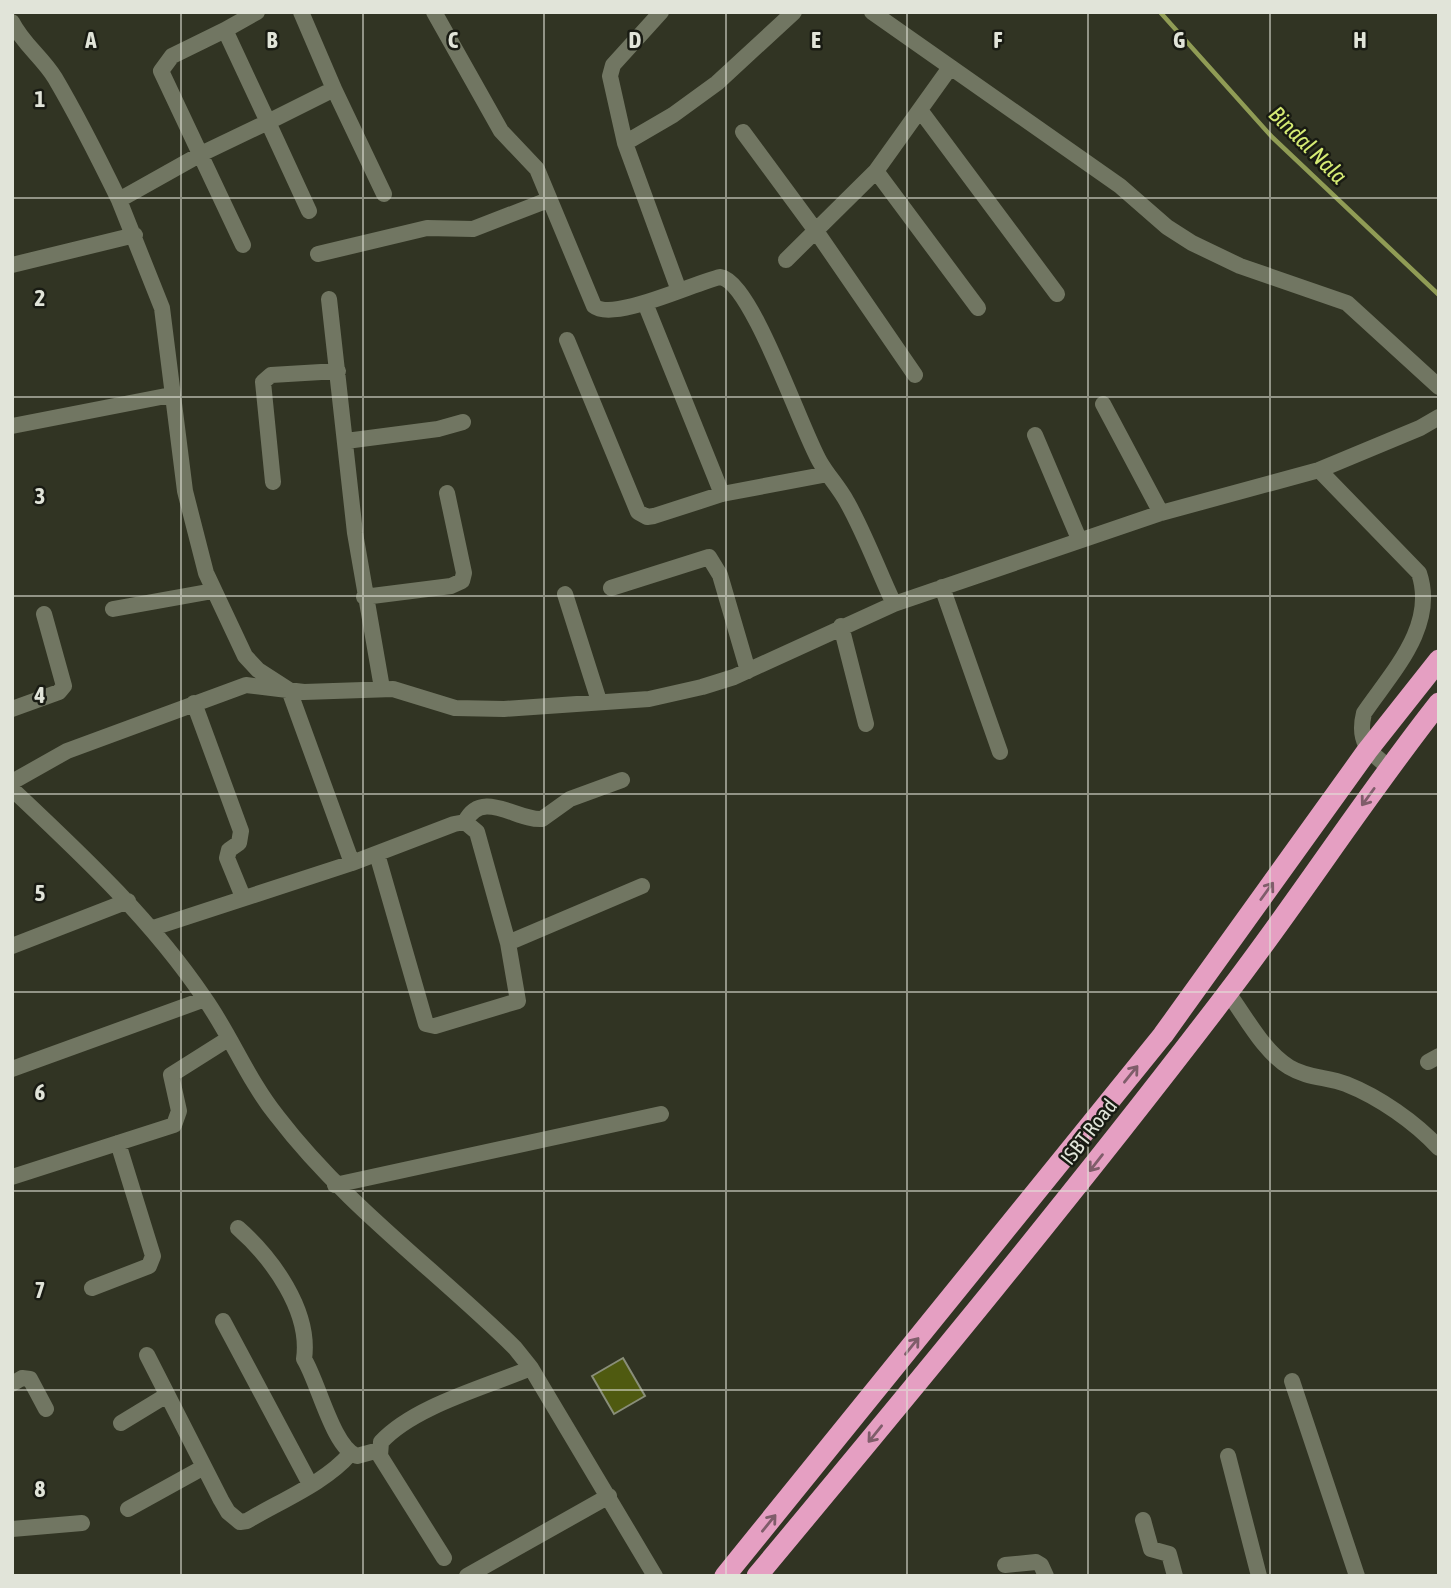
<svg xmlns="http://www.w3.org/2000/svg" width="1451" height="1588" font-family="'Asap Condensed',sans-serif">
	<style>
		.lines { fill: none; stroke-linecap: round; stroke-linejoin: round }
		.stream { stroke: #909c55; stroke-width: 4.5 }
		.building { fill: #4f5a10; stroke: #898e79; stroke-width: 2 }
		.street { stroke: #717662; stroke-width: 16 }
		.highway { stroke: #e59fc2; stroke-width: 21 }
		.oneway { stroke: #7f5d6a }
		.grid { fill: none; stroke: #e1e4d9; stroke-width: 2; stroke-opacity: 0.55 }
		.labels { text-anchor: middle; stroke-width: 5; stroke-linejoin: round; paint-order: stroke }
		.street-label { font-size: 21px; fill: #e1e4d9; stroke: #191b13 }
		.water-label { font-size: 23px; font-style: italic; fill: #d5eb73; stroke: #191b13 }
		.grid-label { font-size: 23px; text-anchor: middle; font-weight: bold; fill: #e1e4d9; stroke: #191b13; stroke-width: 5; stroke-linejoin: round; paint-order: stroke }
	</style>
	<rect width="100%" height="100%" fill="#313423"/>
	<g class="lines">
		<path class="stream" d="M1160 12 1272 137 1439 295"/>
	</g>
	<path class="building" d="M623 1358 645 1396 614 1414 592 1376Z"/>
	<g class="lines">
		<path class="street" d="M257 12 225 30 268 122 334 89 384 194
			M301 12 334 89
			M434 12 501 131 537 169 594 306C613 322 694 283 720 277 752 281 801 430 820 462 828 476 839 487 847 502 865 534 878 570 894 604
			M661 12 613 65 610 76 625 143 678 288
			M872 12 1120 186 1167 227 1192 243 1240 266 1347 303 1439 387
			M12 22C23 44 42 57 55 78 78 117 99 159 119 200
			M225 30 172 56 161 71 243 245
			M920 110 1057 294
			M743 132 816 231 915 375
			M625 143 673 115 717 83 794 12
			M876 171 978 308
			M309 211 268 122 201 154 119 200 162 308 185 491 206 573 245 656 258 670 289 690 352 863
			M318 254 427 228 473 229 548 200
			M786 260 876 171 949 69
			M12 265 135 235
			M329 299 355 533 382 688
			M645 303 722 494
			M567 340 638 512 647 517 654 516 722 494 828 474
			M1103 404 1161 513
			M12 426 171 395
			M1035 435 1079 539
			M346 441 438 429 463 422
			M1319 470 1419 573C1437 626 1392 672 1364 713 1357 741 1368 752 1389 767
			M273 482 263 382 271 375 338 371
			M942 587 1000 752
			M611 588 709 557 720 575 748 671
			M565 594 599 701
			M364 597 451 586 462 581 464 573 447 493
			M113 609 213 591
			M841 626 866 724
			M194 703 241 831 239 843 229 850 227 858 243 897
			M12 709 59 692 64 686 44 614
			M12 782 67 751 246 685 304 692 393 689 455 708 504 709 649 699 702 687 734 677 894 604 1161 513 1319 470 1420 428 1439 417
			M12 789C82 855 151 919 205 999 231 1036 248 1080 277 1116 345 1205 436 1270 515 1348L531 1368 655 1576
			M465 822C482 788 517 821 542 819L570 799 622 780
			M153 928 352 863 454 824 465 822 477 832 508 943 518 1001 435 1026 426 1024 377 854
			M508 943 642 886
			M12 946 128 901
			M1228 993C1246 1017 1263 1051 1289 1067 1307 1078 1327 1077 1346 1084 1379 1097 1415 1122 1439 1148
			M1428 1062 1439 1056
			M12 1069 205 999
			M12 1177 174 1125 179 1111 171 1075 228 1039
			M335 1185 661 1114
			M238 1228C272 1258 311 1311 304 1359 318 1381 333 1448 357 1456L379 1450
			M92 1288 149 1266 153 1256 118 1143
			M223 1321 310 1484
			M147 1355 221 1500 228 1512 240 1522 247 1521C280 1501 325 1483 350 1454
			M1292 1381 1357 1576
			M12 1384 22 1378 30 1379 46 1409
			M121 1423 167 1395
			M1228 1456 1259 1576
			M128 1509 204 1467
			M1143 1520 1151 1549 1169 1554 1175 1576
			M12 1529 82 1523
			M444 1558 380 1456 381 1442C414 1406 486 1387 531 1368
			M1005 1565 1036 1562 1041 1565 1046 1576
			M467 1576 609 1496"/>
		<path class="highway" d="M725 1576 1163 1035 1367 751 1439 660
			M757 1576C916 1385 1075 1193 1226 995 1299 900 1364 798 1439 703"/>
	</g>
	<defs><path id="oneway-shaft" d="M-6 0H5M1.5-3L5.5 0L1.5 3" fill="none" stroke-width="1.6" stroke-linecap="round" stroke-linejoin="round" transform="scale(1.75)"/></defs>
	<g class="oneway">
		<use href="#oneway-shaft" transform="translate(1368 797) rotate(126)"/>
		<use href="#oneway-shaft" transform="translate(1267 891) rotate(-54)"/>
		<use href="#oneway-shaft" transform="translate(1131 1074) rotate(-51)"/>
		<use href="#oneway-shaft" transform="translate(1096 1163) rotate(128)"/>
		<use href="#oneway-shaft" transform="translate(912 1346) rotate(-51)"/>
		<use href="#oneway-shaft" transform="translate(875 1434) rotate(129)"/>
		<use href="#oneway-shaft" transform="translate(769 1523) rotate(-51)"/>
	</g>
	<path class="grid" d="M181 12V1576M363 12V1576M544 12V1576M726 12V1576M907 12V1576M1088 12V1576M1270 12V1576M12 198H1439M12 397H1439M12 596H1439M12 794H1439M12 992H1439M12 1191H1439M12 1390H1439"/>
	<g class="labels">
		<g class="street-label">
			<text transform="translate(1089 1132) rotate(-52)" y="7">ISBT Road</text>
		</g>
		<g class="water-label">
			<text transform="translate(1308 145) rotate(45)" y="8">Bindal Nala</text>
		</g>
	</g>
	<g class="grid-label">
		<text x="91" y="48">A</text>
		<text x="272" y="48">B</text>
		<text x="453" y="48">C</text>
		<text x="635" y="48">D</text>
		<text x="816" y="48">E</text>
		<text x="998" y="48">F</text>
		<text x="1179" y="48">G</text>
		<text x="1360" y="48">H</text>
		<text x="40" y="107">1</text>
		<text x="40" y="306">2</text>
		<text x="40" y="504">3</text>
		<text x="40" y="703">4</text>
		<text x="40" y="901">5</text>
		<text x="40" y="1100">6</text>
		<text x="40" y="1298">7</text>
		<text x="40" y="1497">8</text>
	</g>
	<rect width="1451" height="1588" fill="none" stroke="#e1e4d9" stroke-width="28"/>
</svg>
